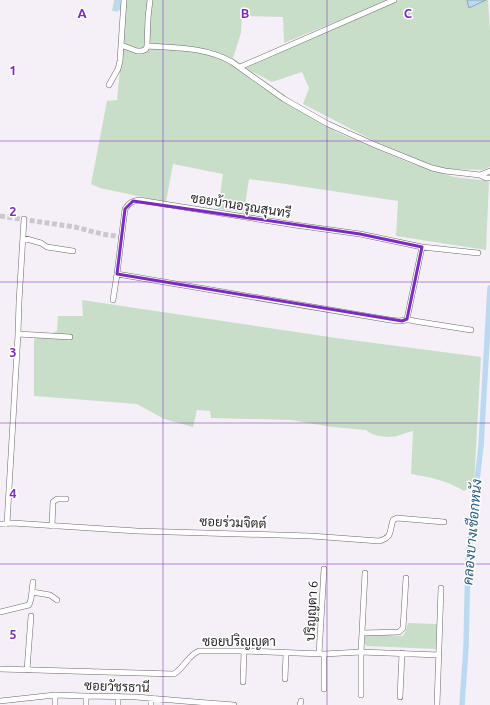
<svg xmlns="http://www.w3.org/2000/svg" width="490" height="705" font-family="Ubuntu,Sarabun,sans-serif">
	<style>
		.green { fill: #c9dec9 }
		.water { fill: #bbd9f1; stroke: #8ea3b4 }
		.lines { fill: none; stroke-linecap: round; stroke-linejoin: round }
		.canal { stroke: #bbd9f1; stroke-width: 5.5 }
		.minor-tunnel { stroke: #ccc7cd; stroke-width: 5; stroke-dasharray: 5 2.5; stroke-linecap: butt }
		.minor-casing { stroke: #6c686d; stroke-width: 6 }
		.minor { stroke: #fff; stroke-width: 5 }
		.marked { fill: none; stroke: #7b2cbf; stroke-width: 3; stroke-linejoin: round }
		.grid { fill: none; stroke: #7b2cbf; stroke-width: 1; stroke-opacity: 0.55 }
		.labels { text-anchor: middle; stroke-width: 3; stroke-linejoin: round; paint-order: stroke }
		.street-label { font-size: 13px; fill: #262527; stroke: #fff }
		.water-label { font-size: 14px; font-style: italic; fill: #2c5b7d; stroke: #fff }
		.grid-label { font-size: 13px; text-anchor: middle; font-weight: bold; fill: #7b2cbf; stroke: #fff; stroke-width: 3; stroke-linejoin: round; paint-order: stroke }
	</style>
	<rect width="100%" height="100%" fill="#f5f0f7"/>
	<path class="green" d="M114 0H389L284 43 283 17 242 16 241 33 233 58 246 68 399 0H467L469 7 486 0H488L490 31V167L483 170 446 169 426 163 378 143 303 104 309 88 302 72 272 82 251 71 336 132 410 163 454 177 489 181 486 250 396 236 398 201 279 183 249 179 244 212 218 209 223 174 173 164 166 202 100 188 91 184 107 101 117 100 126 10 112 11Z
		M82 300 336 338 481 357 474 485 464 491C448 481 430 477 411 474L413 431C407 432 403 434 397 436 388 438 374 437 366 430L332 427 291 420 211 418 210 411 197 410 193 427 164 419 137 404 34 396V339L57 331 58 316H83Z
		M408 623 437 624 436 649 367 646 365 644V636L367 634 403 636 406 630Z"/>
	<path class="water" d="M467 0H486L469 8Z"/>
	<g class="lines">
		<path class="canal" d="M116 9 118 0
			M462 705 466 647 468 558 481 446 490 288"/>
		<path class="minor-tunnel" d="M0 216 75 227 102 234 122 237"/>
		<defs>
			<path id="minor" d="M124 0 121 45 137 51H142L146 49 147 46 148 18 150 0
				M147 46C176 48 206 47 232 62L284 99 328 124 375 145 432 168 445 171 480 175
				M240 67 394 0
				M109 85 118 69 120 61 121 45
				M490 171 480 175 486 178H490
				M23 238 41 243 47 247 73 251
				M117 274 390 320 399 321 407 320V319L422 247
				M113 300 117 274 125 209C129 203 132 201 139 200L295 225 360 234 422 247 478 253
				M407 319 414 321 471 330
				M18 334 70 337
				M0 524 12 523 137 531 311 536 379 541C393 537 389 532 393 520L397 518 444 522
				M7 524 18 334 19 302 24 219
				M52 526 53 502 57 499H66
				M32 592 50 595 57 600
				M0 612 29 605 31 599 33 582
				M363 633 399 632 403 628 406 578
				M319 654 324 569
				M0 669 174 674C184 668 188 655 199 651H244L324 654 361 652 439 655
				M27 670 31 616
				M285 679 286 653
				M243 682 244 651
				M324 689V654
				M55 695V705
				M361 695V652L365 573
				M86 696V705
				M400 697 402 653
				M0 701 55 695 86 696 136 697 183 701 234 705
				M118 705V696
				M151 705V698
				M300 705 301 701
				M437 705 441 588"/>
		</defs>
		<use href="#minor" class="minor-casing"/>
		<use href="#minor" class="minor"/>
	</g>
	<path class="marked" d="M133 201 360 234 422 247 407 319 402 321 117 274 125 209Z"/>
	<path class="grid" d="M163 0V705M327 0V705M0 141H490M0 282H490M0 423H490M0 564H490"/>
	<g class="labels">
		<g class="street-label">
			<text transform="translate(241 205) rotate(9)" y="5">ซอยบ้านอรุณสุนทรี</text>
			<text transform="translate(233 522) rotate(2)" y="5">ซอยร่วมจิตต์</text>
			<text transform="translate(311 611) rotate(-87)" y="5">ปริญญดา 6</text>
			<text x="239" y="646">ซอยปริญญดา</text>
			<text transform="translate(117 686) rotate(2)" y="5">ซอยวัชรธานี</text>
		</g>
		<g class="water-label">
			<text transform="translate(472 532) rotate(-85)" y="5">คลองบางเชือกหนัง</text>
		</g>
	</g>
	<g class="grid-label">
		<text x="82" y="18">A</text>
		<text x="245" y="18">B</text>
		<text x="408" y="18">C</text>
		<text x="13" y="75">1</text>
		<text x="13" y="216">2</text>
		<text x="13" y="357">3</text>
		<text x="13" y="498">4</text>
		<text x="13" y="639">5</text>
	</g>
</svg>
